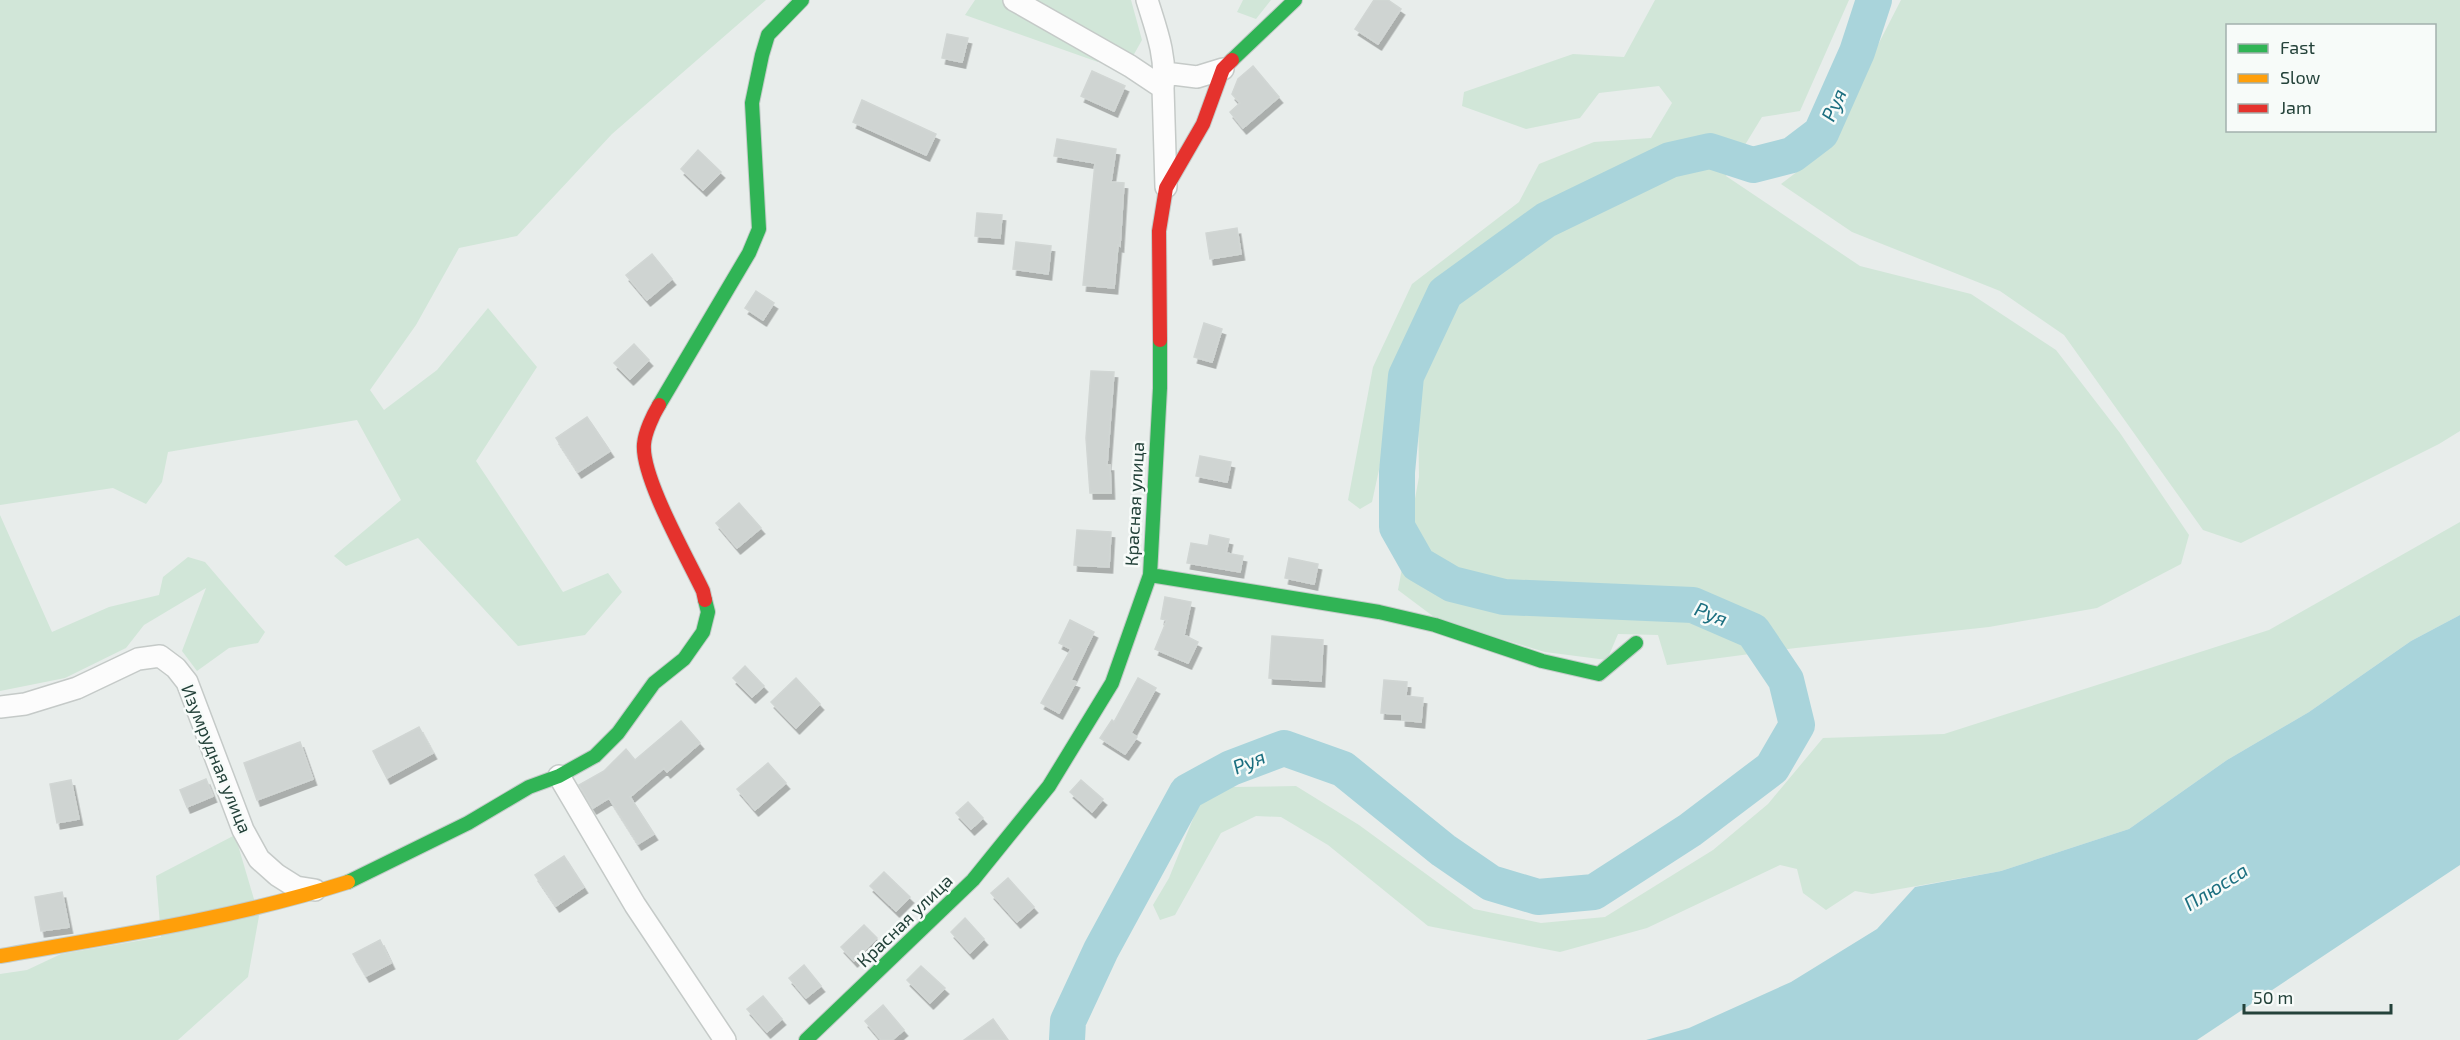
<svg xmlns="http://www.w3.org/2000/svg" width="2460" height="1040" font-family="'Exo 2',sans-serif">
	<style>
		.green { fill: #d1e6d8; fill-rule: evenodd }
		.water { fill: #a9d4db }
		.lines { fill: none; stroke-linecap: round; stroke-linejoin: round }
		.river { stroke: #a9d4db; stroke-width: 36 }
		.building { fill: #cfd4d2; stroke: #d1d6d4; stroke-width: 1.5; filter: url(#shadow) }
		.street-casing { stroke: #c5cac8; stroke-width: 24 }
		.fast-casing { stroke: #c3cbc8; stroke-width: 16 }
		.slow-casing { stroke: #c3cbc8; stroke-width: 16 }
		.jam-casing { stroke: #c3cbc8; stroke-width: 16 }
		.street { stroke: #fcfcfc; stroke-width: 21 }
		.fast { stroke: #30b455; stroke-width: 14 }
		.slow { stroke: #ff9f0a; stroke-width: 14 }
		.jam { stroke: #e5322d; stroke-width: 14 }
		.labels { text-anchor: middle; stroke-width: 5; stroke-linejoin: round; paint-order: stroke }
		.street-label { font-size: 18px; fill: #24423a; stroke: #f7fbf9 }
		.water-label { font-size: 20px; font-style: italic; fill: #1c6f80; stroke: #f7fbf9 }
	</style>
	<defs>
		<filter id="shadow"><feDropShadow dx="3.5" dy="6" stdDeviation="0" flood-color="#0004"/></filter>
	</defs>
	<rect width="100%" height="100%" fill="#e8edeb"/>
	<path class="green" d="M0 0H766L612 134 517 236 459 248 416 325 370 390 384 410 437 370 488 308 537 367 476 461 563 592 608 573 622 592 585 635 518 646 418 538 346 566 334 556 401 500 357 420 168 452 162 482 146 504 113 488 0 505Z
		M975 0H1131L1142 40 1133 56 1098 62 965 15Z
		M1243 0H1271L1256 19 1237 12Z
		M1655 0H1849L1800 111 1762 117 1726 176 1860 266 1971 294 2056 350 2120 433 2189 535 2181 564 2097 608 1989 627 1796 648 1667 665 1658 635 1618 634 1607 660 1545 652 1438 620 1398 590 1419 477 1418 402 1399 406 1385 442 1372 502 1360 509 1348 500 1373 367 1412 284 1519 202 1539 164 1594 142 1651 138 1672 103 1659 86 1599 93 1580 118 1526 129 1462 106 1464 92 1573 54 1624 57Z
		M1901 0H2460V431L2439 444 2241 543 2203 530 2064 335 2000 291 1852 232 1781 184 1823 152ZM2228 26H2434V130H2228Z
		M0 515 52 632 109 607 159 595 163 577 188 557 205 562 265 632 258 643 229 648 197 671 182 651 206 588 144 625 126 648 65 678 0 691Z
		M2460 522V615L2411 641 2309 712 2227 760 2129 829 2001 871 1872 894 1855 891 1826 910 1803 893 1797 869 1780 865 1647 928 1560 952 1428 926 1328 845 1281 817 1256 816 1221 833 1175 915 1160 920 1153 905 1169 878 1199 804 1232 787 1296 786 1359 825 1474 909 1541 923 1605 917 1713 850 1768 804 1823 738 1944 734 2269 630Z
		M235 835 259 916 248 977 178 1040H0V974L27 970 61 954 161 937 156 876Z"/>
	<path class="water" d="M2460 615V865L2197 1040H1646L1689 1028 1791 982 1877 929 1915 887 2001 871 2129 829 2227 760 2309 712 2411 641Z"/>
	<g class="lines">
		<path class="river" d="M1067 1040 1068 1021 1101 950 1187 792 1231 768 1284 748 1343 769 1443 850 1491 883 1538 897 1594 892 1690 830 1772 768 1797 725 1786 680 1753 631 1693 605 1504 597 1452 584 1418 564 1397 527V472L1406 376 1445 293 1546 220 1670 160 1710 151 1753 165 1792 155 1821 133 1857 52 1874 0"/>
	</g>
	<path class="building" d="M1374 0H1388L1401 9 1378 44 1355 29Z
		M947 34 968 38 962 62 942 58Z
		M1253 66 1279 97 1243 128 1230 112 1240 103 1232 94 1238 79Z
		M1092 71 1125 86 1114 111 1081 96Z
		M862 100 936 134 926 155 853 122Z
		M1057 139 1116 149 1111 182 1124 183 1120 246 1118 245 1114 288 1083 285 1095 163 1054 156Z
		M698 150 721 172 703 190 681 169Z
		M977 213 1002 215 1000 238 975 236Z
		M1237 228 1241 254 1210 259 1206 233Z
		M1016 242 1051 246 1048 274 1013 269Z
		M652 254 672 279 647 300 626 275Z
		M756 291 774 303 763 320 745 308Z
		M1204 323 1222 329 1212 362 1194 357Z
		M634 344 649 360 630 379 614 363Z
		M1091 371 1114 372 1107 465H1110L1111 493H1090L1086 438Z
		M587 417 610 451 578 472 556 438Z
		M1200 456 1231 462 1227 482 1196 476Z
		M739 503 761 528 737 548 716 523Z
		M1077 530 1111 532 1109 567 1074 565Z
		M1210 535 1229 539 1226 553 1243 556 1240 572 1187 563 1191 543 1208 546Z
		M1289 558 1318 564 1314 584 1285 578Z
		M1165 597 1191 602 1184 635 1198 642 1188 663 1155 649 1167 620 1161 619Z
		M1070 620 1094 632 1071 680 1076 682 1059 713 1041 703 1071 649 1059 643Z
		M1272 636 1323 640 1321 681 1269 678Z
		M745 666 764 686 752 697 733 678Z
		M796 678 820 704 796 728 771 702Z
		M1138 678 1156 688 1131 733 1137 737 1125 754 1100 738 1112 720 1114 722Z
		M1384 680 1407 682 1406 696 1423 698 1421 722 1402 720V714L1381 713Z
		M681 721 700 743 667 772 664 768 630 797 654 834 638 844 609 798 593 808 579 785 604 771 626 749 635 760Z
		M419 727 433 753 387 778 373 751Z
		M300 742 313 779 257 800 244 763Z
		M768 763 786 783 755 810 737 789Z
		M206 779 213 796 187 807 180 790Z
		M71 780 79 819 57 823 50 784Z
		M1081 780 1103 799 1092 812 1070 792Z
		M968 802 983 818 971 829 956 813Z
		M564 856 584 887 556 906 535 875Z
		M884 872 910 897 896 911 870 886Z
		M1008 878 1034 907 1017 922 991 893Z
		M62 892 69 927 41 931 35 897Z
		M965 918 984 939 970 953 951 932Z
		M864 925 877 938 854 961 841 947Z
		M380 940 391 963 366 976 353 954Z
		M804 965 821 986 806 998 789 978Z
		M921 966 945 988 930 1003 907 980Z
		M763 996 782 1019 767 1032 747 1009Z
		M883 1005 904 1030 892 1040H881L865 1021Z
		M993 1019 1008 1040H964Z"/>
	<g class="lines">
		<defs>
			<path id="street" d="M1014 0 1130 66 1163 88
				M1147 0C1156 29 1167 57 1163 88L1166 187
				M1165 73 1197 77 1223 69
				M0 707 25 704 77 688 138 659 160 656 176 668 187 682 243 830 259 859 277 875 296 887 315 890
				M559 776 635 905 725 1040"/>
			<path id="fast" d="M1232 60 1295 0
				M659 405 749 253 759 229 752 103 762 55 768 35 802 0
				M1150 575 1379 612 1435 625 1542 661 1599 674 1636 643
				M348 882 468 823 529 787 559 776 595 756 618 733 654 683 684 659 703 632 708 612 705 600
				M806 1040 973 880 1049 786 1112 683 1150 575 1160 388V340"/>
			<path id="slow" d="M0 956C116 936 235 918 348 882"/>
			<path id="jam" d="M1160 340 1159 231 1166 188 1203 124 1223 69 1232 60
				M659 405C653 415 645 432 644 444 641 477 688 559 703 591L705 600"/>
		</defs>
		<use href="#street" class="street-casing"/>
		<use href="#fast" class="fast-casing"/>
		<use href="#slow" class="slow-casing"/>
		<use href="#jam" class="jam-casing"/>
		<use href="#street" class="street"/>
		<use href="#fast" class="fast"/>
		<use href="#slow" class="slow"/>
		<use href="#jam" class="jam"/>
	</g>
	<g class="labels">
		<g class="street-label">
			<text transform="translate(1135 504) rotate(-87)" y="6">Красная улица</text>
			<text transform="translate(216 759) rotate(68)" y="6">Изумрудная улица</text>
			<text transform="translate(905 921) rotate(-44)" y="6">Красная улица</text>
		</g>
		<g class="water-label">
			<text transform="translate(1834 105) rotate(-66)" y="7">Руя</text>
			<text transform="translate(1711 614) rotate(21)" y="7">Руя</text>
			<text transform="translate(1249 762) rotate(-22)" y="7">Руя</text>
			<text transform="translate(2216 887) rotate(-32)" y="7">Плюсса</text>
		</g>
	</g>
	<rect x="2226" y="24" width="210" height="108" fill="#f7fbf9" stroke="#a3b1ad" stroke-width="1.5"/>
	<rect x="2238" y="44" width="30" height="9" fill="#30b455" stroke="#a3b1ad" stroke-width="1.5"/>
	<text x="2280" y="54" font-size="18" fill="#24423a">Fast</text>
	<rect x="2238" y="74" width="30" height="9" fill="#ff9f0a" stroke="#a3b1ad" stroke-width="1.5"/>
	<text x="2280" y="84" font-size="18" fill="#24423a">Slow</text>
	<rect x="2238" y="104" width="30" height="9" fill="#e5322d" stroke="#a3b1ad" stroke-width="1.5"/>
	<text x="2280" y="114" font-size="18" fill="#24423a">Jam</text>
	<path d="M2244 1004v9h147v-9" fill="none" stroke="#24423a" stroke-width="3"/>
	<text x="2253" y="1004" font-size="18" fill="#24423a" stroke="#f7fbf9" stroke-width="4.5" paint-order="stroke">50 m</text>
</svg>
